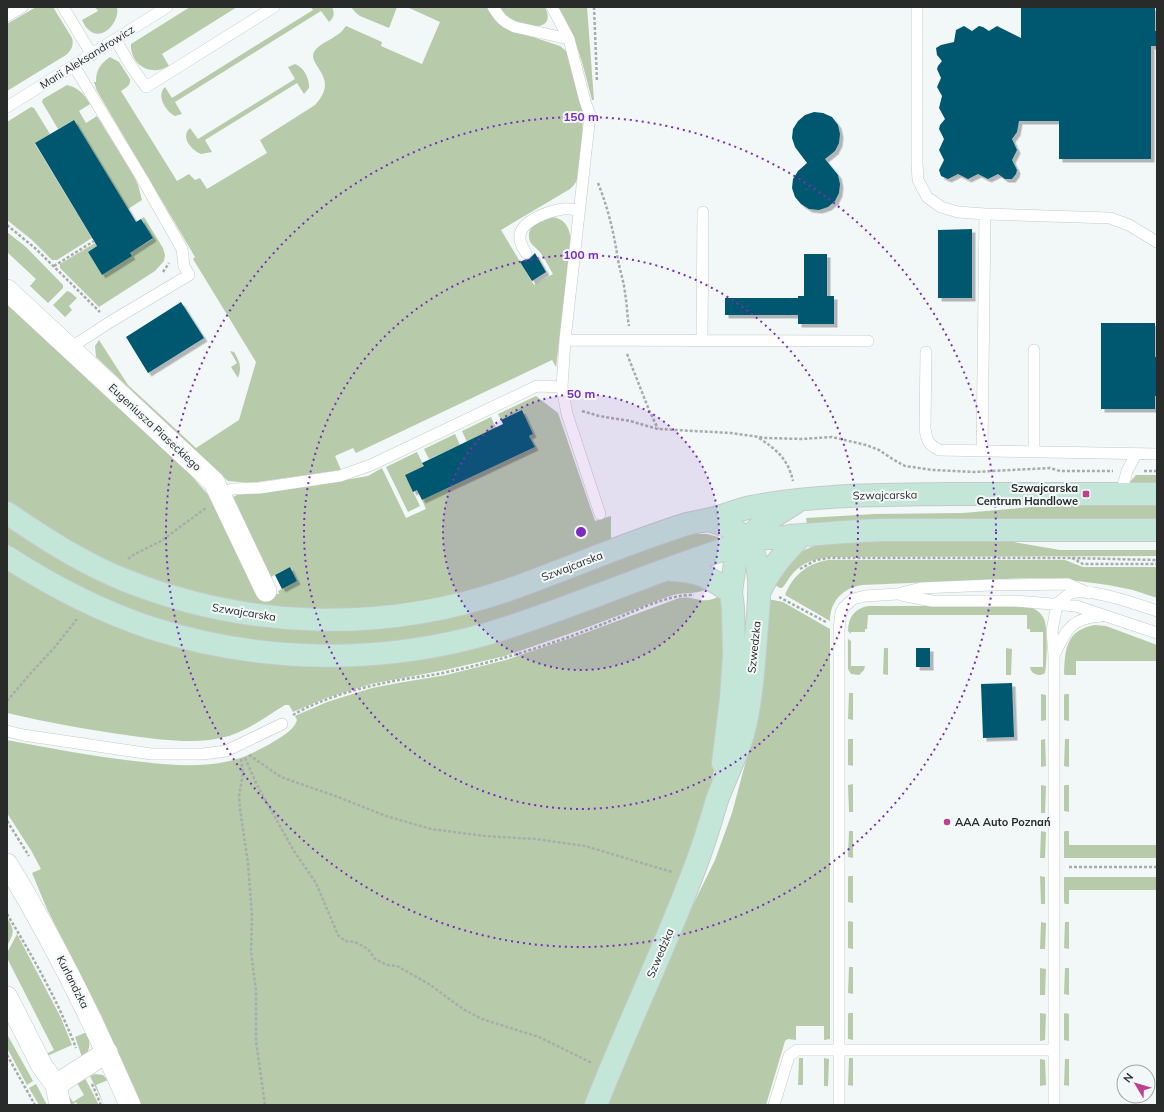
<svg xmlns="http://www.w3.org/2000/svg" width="1164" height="1112" font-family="Mulish,sans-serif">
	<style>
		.green { fill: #b7cbaa }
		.building { fill: #03586f; filter: url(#shadow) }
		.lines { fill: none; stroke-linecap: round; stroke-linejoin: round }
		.lane-casing { stroke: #c5caca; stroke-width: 12 }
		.street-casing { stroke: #c5caca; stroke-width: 22 }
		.secondary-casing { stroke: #c5caca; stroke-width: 24 }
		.path { stroke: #a8acab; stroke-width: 2.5; stroke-dasharray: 3 2; stroke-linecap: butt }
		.lane { stroke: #fff; stroke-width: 11 }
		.street { stroke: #fff; stroke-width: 21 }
		.secondary { stroke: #c4e6d9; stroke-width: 22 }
		.ring { fill: none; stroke: #7b2cbf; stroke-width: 2; stroke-dasharray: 2 4 }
		.poi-dot { fill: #be4190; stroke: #f2f7f7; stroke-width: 1.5 }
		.labels { text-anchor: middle; stroke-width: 4; stroke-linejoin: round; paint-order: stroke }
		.street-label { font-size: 11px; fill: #292b2a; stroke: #f2f7f7 }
		.poi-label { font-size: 11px; font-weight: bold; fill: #292b2a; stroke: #f2f7f7; text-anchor: end }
		.centre { fill: #7b2cbf; stroke: #f2f7f7; stroke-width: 2 }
		.ring-label { font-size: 12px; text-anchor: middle; font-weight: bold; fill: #7b2cbf; stroke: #f2f7f7; stroke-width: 4; stroke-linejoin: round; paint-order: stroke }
	</style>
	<defs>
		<filter id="shadow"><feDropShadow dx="3.5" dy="3.5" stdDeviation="0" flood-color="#0004"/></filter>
	</defs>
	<rect width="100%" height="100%" fill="#f2f7f7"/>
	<path class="green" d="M36 7H53L72 38C74 46 71 50 66 55L7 91V24Z
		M95 7H117C120 22 103 41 90 31 86 28 84 24 82 20L98 11Z
		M190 7H237L162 54 169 66C151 77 130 65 131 44Z
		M311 7H332C335 13 334 18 329 22L321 11 175 102 182 114 175 116C165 111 156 95 165 87L172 98 313 10Z
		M351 7H397L389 28 360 16 356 13Z
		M407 7H488L497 22 503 27 560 46 565 50 569 56C573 70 578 85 581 100 584 116 583 169 576 182 574 185 572 187 570 189L501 230 534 285 553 274C548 266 544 256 538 250 534 246 529 243 529 237 527 216 573 202 571 247L556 367 552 360 356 453 353 448 335 456 341 470 250 483 228 481 96 357 95 346 99 340 128 385 196 448 239 420 256 362 193 259 195 257 97 91 94 82H96C96 70 100 64 110 57L119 62 130 79C131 86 125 88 121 91L177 181 189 174 195 180 200 178 207 189 267 153 260 140 315 105C341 77 307 66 314 52 318 44 331 40 337 35 341 33 343 30 346 26L382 42 381 46 422 64 440 22Z
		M500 7H545C557 32 526 28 513 21 507 18 503 13 500 7Z
		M558 7H587L594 100H592C584 68 576 35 558 7Z
		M295 64C304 67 310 80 309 88L304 94 297 83 205 140 212 152 201 154C191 150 180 137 190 128L198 139 295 79 288 67Z
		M67 85C79 88 84 94 90 104L79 111 86 123 97 116 134 176 138 185 142 200 128 209 74 120 58 129 42 102 43 99Z
		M31 107 34 108 50 134 35 144 92 238 57 260H52L32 240 7 220V122Z
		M144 217 163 248 165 255 164 261 155 271 99 307 60 268V264L95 243 97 246 88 252 102 275 132 256 130 253 153 239 141 219Z
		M7 232 26 247 63 285V288L48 303 30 286 36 279 7 252Z
		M67 291 70 292 77 298 69 306 72 310 65 317 53 305Z
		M7 304 181 464 212 499 256 593 279 594 278 591 297 581 290 567 271 577 233 497 237 495 339 481 368 476 382 468 406 518 426 509 422 500 535 447 529 436 533 434 522 410 501 420 498 414 536 396 558 413 595 521 611 516V541L501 582 460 594 384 608 303 610 228 600 188 591 151 579 118 566 78 546 43 526 7 501Z
		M230 351 234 352C240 362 242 367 238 378L231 367 237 363Z
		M491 417 496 428 467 442 462 431Z
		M455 434 460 445 429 459 424 449Z
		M417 452 424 466 405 475 420 506 408 512 386 467Z
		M1136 475H1157V484H1131L1130 482Z
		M1077 504H1157V520L807 524 806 518 875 514 963 513 1042 506Z
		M7 527 68 564 305 629 346 630 384 627 589 571 687 534H707L718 537 720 539C673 557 625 574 578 591 529 610 479 628 427 638 413 640 399 641 386 642 373 643 361 645 348 646 225 650 108 612 7 544Z
		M849 541H1008L1060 550H1157V556L829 557C812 559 799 564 790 577 787 581 785 585 782 588H780L773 584C780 575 786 565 795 557 809 543 831 543 849 541Z
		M828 560H1065L1083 567H1157V598L1133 590 1108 585 1063 579 1031 578 862 585C843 588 830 601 830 621L785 595C793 575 808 563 828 560Z
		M7 569 86 613 358 665 392 663 430 657 667 579 712 586C698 596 686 591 670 596L583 629 505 656 445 670 371 684 326 698 293 712 289 705H285C267 716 250 729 229 736 198 745 164 740 133 736 90 730 49 723 7 713Z
		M720 596 725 610 719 747 712 781 692 847 587 1105H140L102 1017 47 909 32 873 41 869 32 852 7 813V740C49 748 91 756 134 761 168 765 203 769 237 759 248 756 260 749 270 744 279 738 294 731 297 720L295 716 327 702 372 688 398 683 446 675 506 660 585 633 679 598C697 595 700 606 720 596Z
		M768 599 783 602 830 629V1039L824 1040V1026H796V1040L788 1039 785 1041 766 1105H607L685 921 715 860 732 813 751 742Z
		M869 606H1028C1035 609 1041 612 1044 619 1048 627 1047 664 1045 673L1041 675C1035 675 1031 673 1030 667H1043V632H1030V629H1027V615H868L867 629H865V632H851V634L848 631C848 617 855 608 869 606Z
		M1095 625 1106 626 1157 645V661H1076V675H1065L1064 674C1065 649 1066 630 1095 625Z
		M848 639 851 641V666H865L864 670 859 675 851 674 848 669Z
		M884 648H888V675L883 674Z
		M1006 648 1012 649 1011 675H1006Z
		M849 693H853V720L848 719Z
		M1041 694 1046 695V720L1041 721Z
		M1065 694H1069V721L1064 720V695Z
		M849 739H853V766L848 765V740Z
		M1045 739 1046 766 1041 767V740Z
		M1065 739H1069V767L1064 766Z
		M853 784V812H849L848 785Z
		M1041 785 1046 786 1045 813H1041Z
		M1065 785H1069V812L1064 811V786Z
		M849 831H853V858L848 857Z
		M1041 831 1046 832 1045 858H1040Z
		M1065 831H1069V845H1157V858H1064V832Z
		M849 876H853V903L848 902V877Z
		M1040 876 1045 877V904H1041Z
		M1064 877H1157V890H1069V904H1065L1064 902Z
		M7 918C15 930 14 933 7 946Z
		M849 921 853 922V949L848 948V922Z
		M1041 922 1046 923 1045 949H1040Z
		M1065 922H1069V949L1064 948Z
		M17 934 61 1018 72 1045 45 1057 44 1055 54 1050 7 958V953Z
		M849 967H853V994L848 993Z
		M1040 968 1046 969 1045 995H1040Z
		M1065 968H1069V995L1064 994Z
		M849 1013H853V1040L848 1039V1014Z
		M1040 1013 1046 1014 1045 1040 1040 1041Z
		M1065 1013 1069 1014V1041L1064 1040V1014Z
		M87 1032C91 1043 90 1051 83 1060L75 1037Z
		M7 1034 33 1081 27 1085 7 1048Z
		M799 1058H803V1085H798Z
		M824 1058 829 1059 828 1086H824Z
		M849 1058H853V1086L848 1085Z
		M1040 1059 1045 1060 1046 1085 1040 1086Z
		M1065 1059H1069V1086L1064 1085Z
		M95 1074 103 1075 108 1080 96 1085 104 1105 90 1076Z
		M85 1078 99 1105H78L76 1102 72 1105H66V1091L73 1102 84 1095 77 1083Z
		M36 1084 47 1105H39L29 1088Z"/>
	<path class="building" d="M1021 7H1155V31H1157V46H1151V159H1059V121H1019L1017 132 1012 139 1017 150 1012 160 1017 170 1016 174 1012 179H1005L998 174 988 179 978 174 968 179 958 174 948 179 941 176 939 170 944 160 939 150 944 139 939 129 940 125 945 119 939 108 942 96 937 87 941 78 937 69 938 66 942 61 937 55 936 48 941 45 954 42 956 30 964 26 972 31 979 26 983 27 989 31 997 26 1021 38Z
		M814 112 823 113 832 117 838 125 840 134 839 143 835 151 825 159 838 175 840 184 839 193 835 201 828 207 819 210 809 209 801 204 795 197 792 188 793 179 798 171 807 163 795 147 792 138 793 129 798 121 805 115Z
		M74 120 136 222 141 219 153 238 130 253 132 256 102 275 88 252 97 246 35 143Z
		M972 229V298H938V230Z
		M535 253 546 272 532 281 520 262 524 260 529 259Z
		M804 254H827V296H834V324H798V315H725V298H798V296H804Z
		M181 302 204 338 148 373 126 337Z
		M1101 323H1155V357H1157V396H1155V409H1101Z
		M522 410 533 434 529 436 535 447 422 500 417 490 413 492 405 475 424 466 422 463 503 424 501 420Z
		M290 567 297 581 282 589 275 575Z
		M916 648H930V667H916Z
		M1012 683 1014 737 983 738 981 684Z"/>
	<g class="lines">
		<defs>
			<path id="lane" d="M63 7 92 55
				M493 7C500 18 503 22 515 27L569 39
				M552 7 569 39 585 101 590 115 565 340 562 387 567 414 600 514
				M917 7V163L918 180 927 197 941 207 958 212 985 214 982 451
				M7 16 22 7
				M116 40 129 63 146 87 274 7
				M7 107 167 7
				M985 214 1110 218 1129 225 1157 242
				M526 253C523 248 519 242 520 235 522 220 550 211 563 209 568 208 574 210 579 210
				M565 340 868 341
				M702 340 703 212
				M70 348 110 322 189 275 184 266 182 249 143 180 74 66
				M926 352 925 429C927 441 928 444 939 450L1157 454
				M1034 451V350
				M1121 494 1127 471 1136 454
				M221 495 232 489 259 488 340 476 371 465 537 386 562 387
				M901 595 932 601H1016L1076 606 1157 633
				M1054 655C1066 630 1071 618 1101 616
				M7 731 23 735 151 754H203L226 751 282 724
				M774 1105 789 1056 797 1050H1054
				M839 1105V629L841 613 844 607 853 599 865 596 897 594 921 588 992 585 1068 584 1088 593
				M1054 1105V655L1052 631 1057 604C1061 601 1066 595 1072 593 1089 587 1139 605 1157 611"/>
			<path id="street" d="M7 290 214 482 266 591
				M7 864C54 941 94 1022 130 1105
				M7 997 42 1066 56 1085 60 1105
				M56 1085 107 1052"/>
			<path id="secondary" d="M7 513C45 539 84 564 127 581 249 629 384 633 508 590 568 569 626 543 687 524 695 522 703 521 711 519 724 516 737 510 751 507 816 494 881 495 948 494 1017 494 1087 494 1157 494
				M7 557C52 586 100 611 151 628 260 663 380 665 490 633 556 613 619 586 684 563 696 559 707 555 719 551 729 548 739 542 749 540 762 538 777 538 790 536 821 534 851 531 882 530H1157
				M671 570C700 571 708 577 731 592
				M759 593C770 569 783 554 802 535
				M723 763 731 699 734 655 733 608 731 592 735 563 747 540 763 523 795 503
				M596 1105C627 1026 664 950 694 870 703 847 710 824 717 800 725 778 736 757 743 734 752 701 754 660 757 626 759 599 764 565 747 541 739 529 722 524 709 520"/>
		</defs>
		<use href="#lane" class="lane-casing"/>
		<use href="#street" class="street-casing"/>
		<use href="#secondary" class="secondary-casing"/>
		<path class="path" d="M594 7 597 82
			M598 183C608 208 614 233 618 260 620 271 624 282 625 293 627 304 627 315 629 326
			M7 225 36 249 100 312
			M54 266 94 241
			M163 272 169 263
			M627 354 649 410 658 429
			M582 411 599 416 630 421 658 429 731 433 766 438 802 439 832 437 866 445 879 450 894 460 905 466 933 470 974 472 1050 468 1060 471H1113
			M759 438C777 450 788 459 793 481
			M1144 471H1157
			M1072 558 1083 564H1157
			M128 559 135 554 161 541 206 508
			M800 569 816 560 829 558H1071L1157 560
			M779 597 826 622
			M7 701 30 674 54 648 77 619
			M293 715C321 698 366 686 399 680 415 677 431 676 447 672 500 661 552 644 603 624 629 614 667 594 694 595
			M249 755 281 777 338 797 386 816 431 829 485 836 535 839 585 846 672 872
			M245 758 257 785 294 851 316 883 338 935 345 941 355 942 368 949 375 959 387 965 397 966 429 984 463 1009 482 1019 539 1037 592 1063
			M241 759 243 773 239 796 240 809 248 863 252 916 251 951 256 991V1041L265 1105
			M7 821 29 856
			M1069 867H1157
			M7 914C33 957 58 1001 76 1048
			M7 1055 35 1105
			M92 1084 101 1105"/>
		<use href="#lane" class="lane"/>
		<use href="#street" class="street"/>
		<use href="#secondary" class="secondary"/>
	</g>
	<circle cx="581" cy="532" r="138" fill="#7b2cbf" fill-opacity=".12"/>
	<g class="ring">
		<circle cx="581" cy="532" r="138"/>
		<circle cx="581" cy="532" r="277"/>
		<circle cx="581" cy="532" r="415"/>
	</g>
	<g class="poi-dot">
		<rect x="1082" y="490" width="8" height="8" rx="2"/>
		<circle cx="947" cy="822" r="4"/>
	</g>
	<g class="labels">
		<g class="street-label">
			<text transform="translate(87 57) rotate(-32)" y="4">Marii Aleksandrowicz</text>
			<text transform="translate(155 427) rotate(43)" y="4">Eugeniusza Piaseckiego</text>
			<text transform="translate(885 495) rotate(-1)" y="4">Szwajcarska</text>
			<text transform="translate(572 566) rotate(-21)" y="4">Szwajcarska</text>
			<text transform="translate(244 612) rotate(9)" y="4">Szwajcarska</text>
			<text transform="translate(754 647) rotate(-84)" y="4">Szwedzka</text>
			<text transform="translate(660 953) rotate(-67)" y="4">Szwedzka</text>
			<text transform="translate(73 982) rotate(63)" y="4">Kurlandzka</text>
		</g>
		<g class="poi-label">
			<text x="1078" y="492">Szwajcarska<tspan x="1078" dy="13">Centrum Handlowe</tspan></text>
			<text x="955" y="826" text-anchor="start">AAA Auto Poznań</text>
		</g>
	</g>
	<circle cx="581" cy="532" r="6" class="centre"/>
	<g class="ring-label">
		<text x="581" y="121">150 m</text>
		<text x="581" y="259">100 m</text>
		<text x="581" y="398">50 m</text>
	</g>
	<rect width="1164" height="1112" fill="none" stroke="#292b2a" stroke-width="16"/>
	<g transform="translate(1136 1084) rotate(308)"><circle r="19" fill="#f2f7f7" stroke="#a2a5a5"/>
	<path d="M0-3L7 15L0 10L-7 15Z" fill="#be4190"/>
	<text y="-6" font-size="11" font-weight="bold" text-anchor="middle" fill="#292b2a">N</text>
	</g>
</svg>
